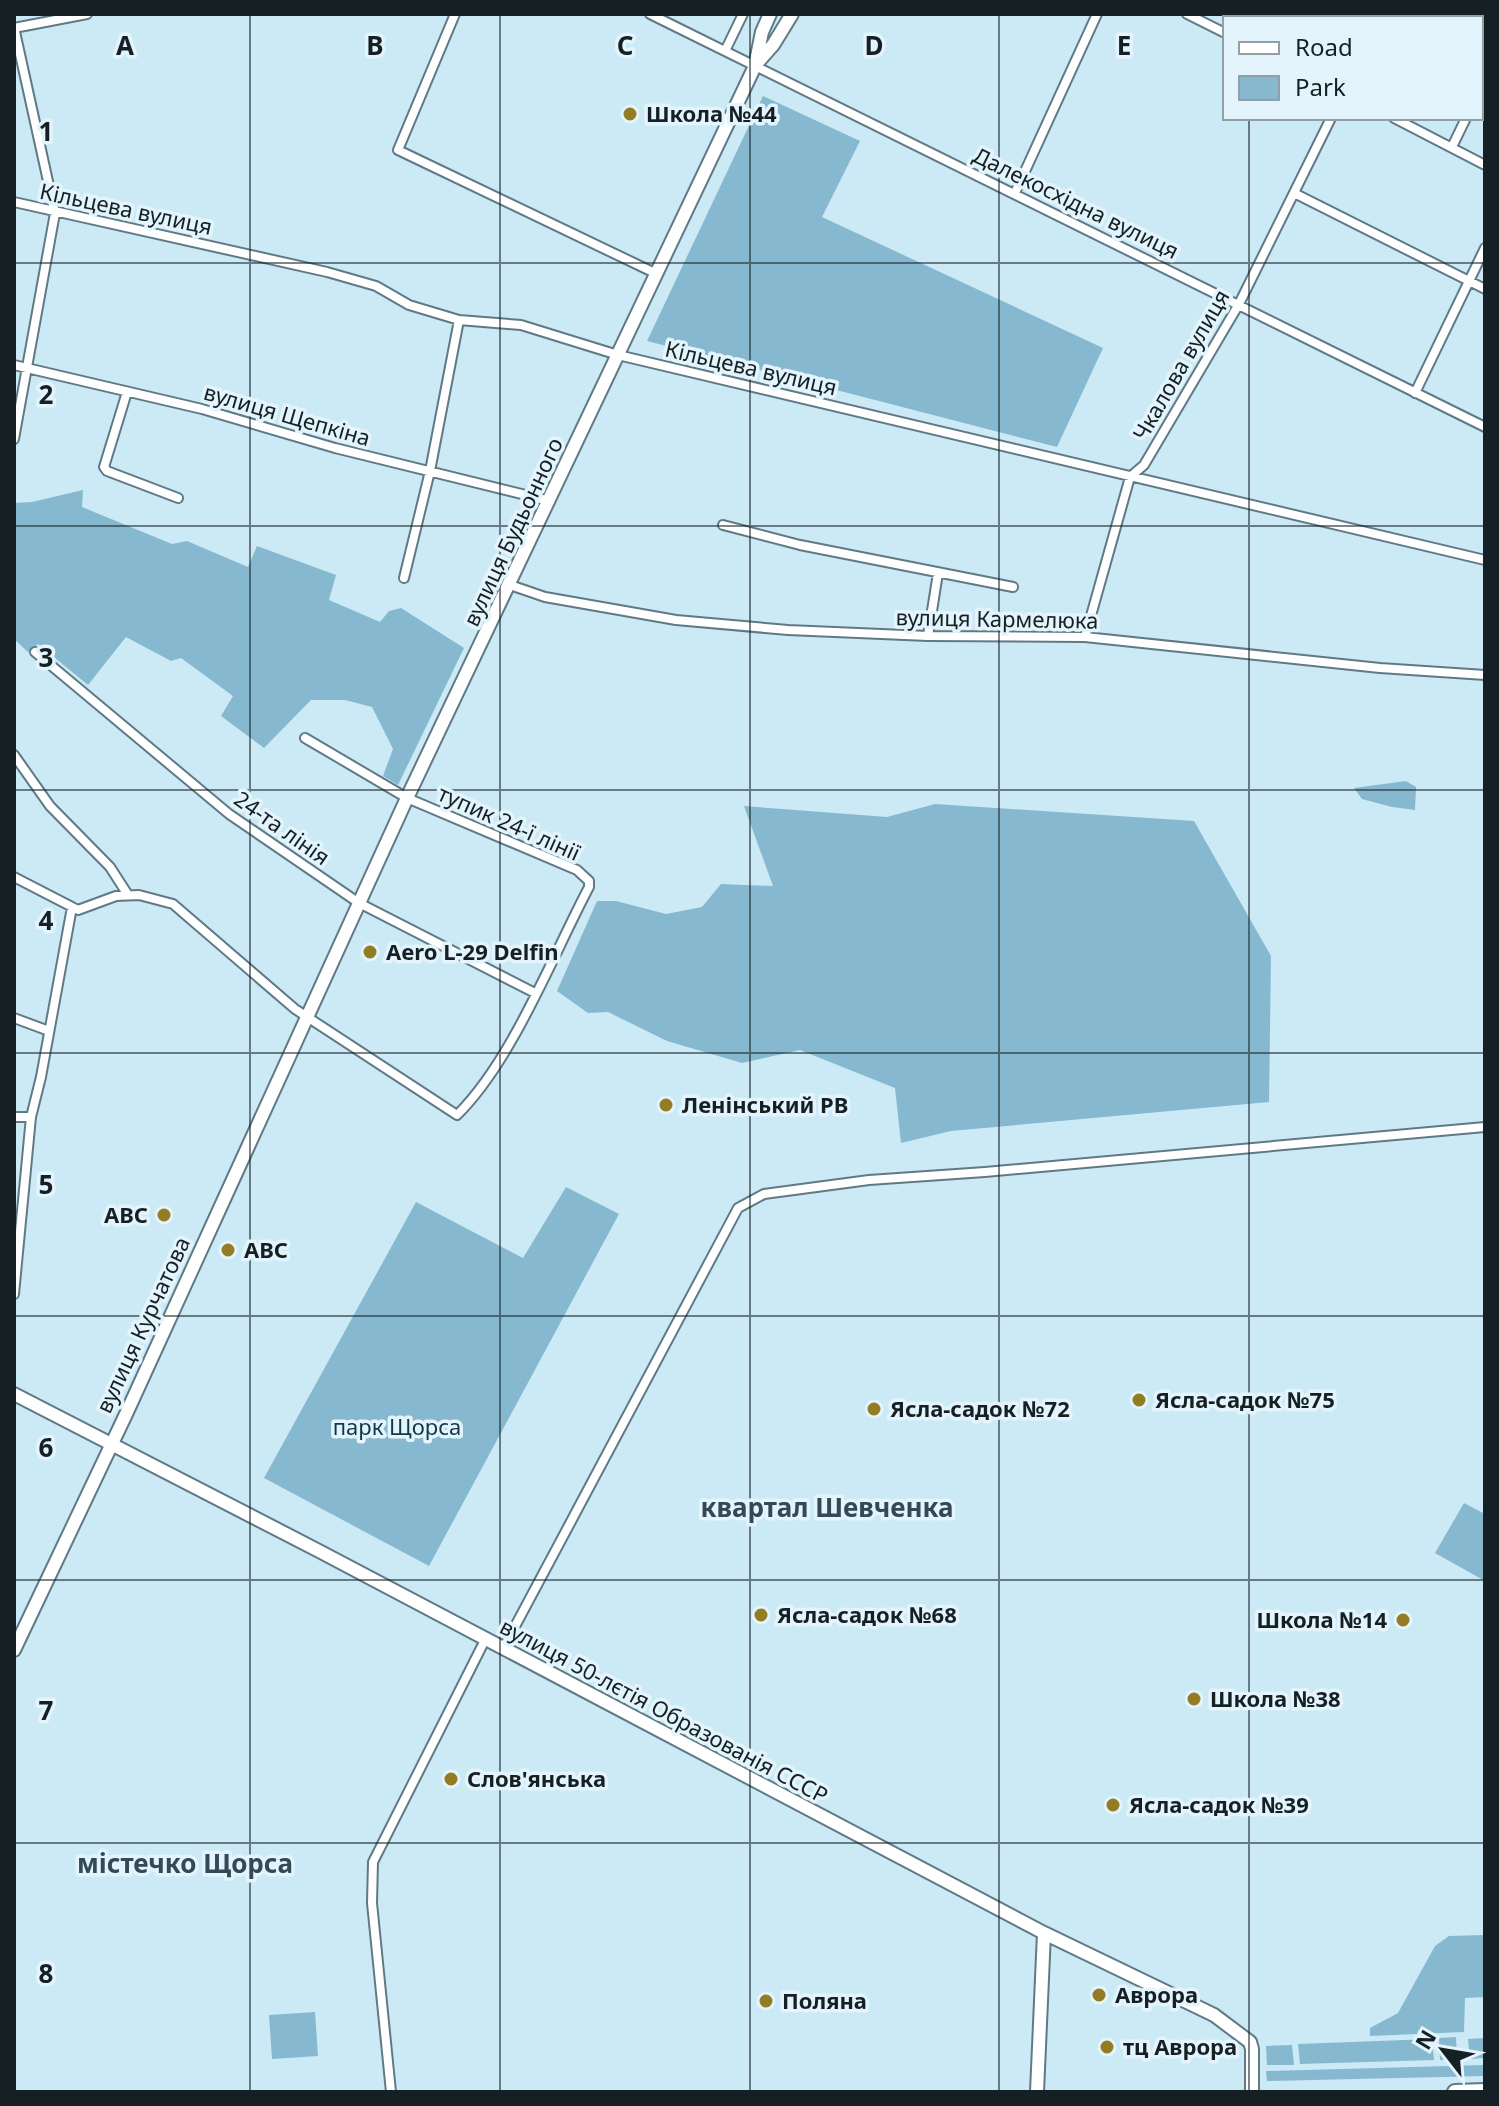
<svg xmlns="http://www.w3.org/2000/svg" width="1499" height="2106" font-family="'Noto Sans',sans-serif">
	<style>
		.green { fill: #86b9cf }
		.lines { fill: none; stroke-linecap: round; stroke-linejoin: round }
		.street-casing { stroke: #5f7a85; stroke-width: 12 }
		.secondary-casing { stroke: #5f7a85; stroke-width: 16 }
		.primary-casing { stroke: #5f7a85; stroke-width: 18 }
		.street { stroke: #fff; stroke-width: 8 }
		.secondary { stroke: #fff; stroke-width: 12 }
		.primary { stroke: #fff; stroke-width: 14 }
		.grid { fill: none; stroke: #152024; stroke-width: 2; stroke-opacity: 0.55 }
		.poi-dot { fill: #947c23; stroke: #e3f4fc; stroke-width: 3 }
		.labels { text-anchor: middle; stroke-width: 7; stroke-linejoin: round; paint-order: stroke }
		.poi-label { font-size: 22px; font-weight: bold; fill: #152024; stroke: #e3f4fc; text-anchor: start }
		.street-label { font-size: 22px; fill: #152024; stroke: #e3f4fc }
		.park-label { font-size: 22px; fill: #123846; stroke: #e3f4fc }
		.quarter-label { font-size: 26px; font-weight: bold; fill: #314a55; stroke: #e3f4fc }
		.grid-label { font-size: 26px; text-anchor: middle; font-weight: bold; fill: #152024; stroke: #e3f4fc; stroke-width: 7; stroke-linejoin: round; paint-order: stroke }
	</style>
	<rect width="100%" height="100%" fill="#cce9f6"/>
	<path class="green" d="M763 96 860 141 822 217 1103 348 1057 447 647 341Z
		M83 490 82 507 172 544 187 541 248 567 257 546 336 575 329 600 380 622 389 611 401 608 464 648 398 785 383 776 393 749 372 707 345 700H311L264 748 221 716 233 696 181 658 171 661 126 637 88 685 38 644 28 652 14 639V503L32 502Z
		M1406 781 1416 787 1415 810 1392 807 1362 799 1354 788Z
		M935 804 1194 821 1271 956 1269 1102 951 1131 901 1143 895 1088 800 1050 742 1063 667 1041 608 1012 588 1013 557 991 597 901H616L666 914 702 907 721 884 773 886 744 806 887 817Z
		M566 1187 619 1214 429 1566 264 1478 416 1202 523 1258Z
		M1464 1503 1485 1514V1581L1435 1553Z
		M1485 1935V1997L1465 1998 1464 2032 1370 2036V2028L1398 2013 1435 1946 1449 1936Z
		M315 2012 318 2056 272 2059 269 2015Z
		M1456 2037 1457 2059 1440 2060 1439 2038Z
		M1485 2038V2058L1470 2059 1468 2039Z
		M1432 2039 1434 2060 1300 2064 1298 2044Z
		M1292 2045 1294 2065H1267L1266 2046Z
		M1485 2065V2076L1267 2081 1266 2071Z"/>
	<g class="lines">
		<defs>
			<path id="street" d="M455 14 398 150 657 274
				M650 14 1485 427
				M1187 14 1225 33
				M1382 18 1384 14
				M14 27 55 213 14 439
				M14 28 87 14
				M725 51 743 14
				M1481 89 1485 81
				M1394 118 1485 165
				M1452 147 1466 118
				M1015 193 1097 14
				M1294 193 1485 289
				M14 202 327 272 376 286 409 305 459 320 521 325 618 355 1485 560
				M14 365 202 409 335 448 550 501
				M127 392 104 467 107 471 178 498
				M1415 393 1485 248
				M723 525 800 545 1013 587
				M404 578 430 471 459 320
				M510 585 545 597 676 620 788 630 928 636 1085 637 1380 668 1485 675
				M928 636 938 573
				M1085 637 1130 477 1144 465 1239 304 1331 118
				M35 652 229 814 359 903 535 993
				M14 755 50 806 110 867 128 895
				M14 877 78 910 116 896 139 895 173 904 295 1009 457 1115C512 1061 552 957 589 887V881L577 870 407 798 305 738
				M14 1018 49 1031
				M14 1117H31
				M14 1294 31 1117 41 1077 72 907
				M503 1649 738 1208 764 1194 869 1180 985 1172 1485 1127
				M391 2092 372 1903 373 1862 485 1640"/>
			<path id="secondary" d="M757 63 773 45 792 14
				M14 1394 319 1551 1044 1933 1214 2015 1250 2042 1252 2049V2092
				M14 1650 127 1412 407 798 755 66 762 32 770 14
				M1037 2092 1044 1933"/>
			<path id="primary" d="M1455 2092 1485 2091"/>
		</defs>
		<use href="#street" class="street-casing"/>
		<use href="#secondary" class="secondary-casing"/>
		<use href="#primary" class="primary-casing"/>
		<use href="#street" class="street"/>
		<use href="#secondary" class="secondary"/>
		<use href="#primary" class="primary"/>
	</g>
	<path class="grid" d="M250 14V2092M500 14V2092M750 14V2092M999 14V2092M1249 14V18M1249 118V2092M14 263H1485M14 526H1485M14 790H1485M14 1053H1485M14 1316H1485M14 1580H1485M14 1843H1485"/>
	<g class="poi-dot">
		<circle cx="630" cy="114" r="8"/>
		<circle cx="370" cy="952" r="8"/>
		<circle cx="666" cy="1105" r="8"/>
		<circle cx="164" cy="1215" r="8"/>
		<circle cx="228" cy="1250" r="8"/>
		<circle cx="1139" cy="1400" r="8"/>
		<circle cx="874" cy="1409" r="8"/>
		<circle cx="761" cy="1615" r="8"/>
		<circle cx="1403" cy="1620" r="8"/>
		<circle cx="1194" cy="1699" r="8"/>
		<circle cx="451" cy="1779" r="8"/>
		<circle cx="1113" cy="1805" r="8"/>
		<circle cx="1099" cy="1995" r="8"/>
		<circle cx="766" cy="2001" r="8"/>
		<circle cx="1107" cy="2047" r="8"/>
	</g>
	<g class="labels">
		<g class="poi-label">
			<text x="646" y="122">Школа №44</text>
			<text x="386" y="960">Aero L-29 Delfin</text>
			<text x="682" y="1113">Ленінський РВ</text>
			<text x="148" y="1223" text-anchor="end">ABC</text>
			<text x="244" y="1258">АВС</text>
			<text x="1155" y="1408">Ясла-садок №75</text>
			<text x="890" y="1417">Ясла-садок №72</text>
			<text x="777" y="1623">Ясла-садок №68</text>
			<text x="1387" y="1628" text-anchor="end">Школа №14</text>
			<text x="1210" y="1707">Школа №38</text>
			<text x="467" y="1787">Слов'янська</text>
			<text x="1129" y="1813">Ясла-садок №39</text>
			<text x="1115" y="2003">Аврора</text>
			<text x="782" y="2009">Поляна</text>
			<text x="1123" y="2055">тц Аврора</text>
		</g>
		<g class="street-label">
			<text transform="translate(1076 203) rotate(26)" y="8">Далекосхідна вулиця</text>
			<text transform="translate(126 209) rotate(12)" y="8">Кільцева вулиця</text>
			<text transform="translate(1181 365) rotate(-60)" y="8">Чкалова вулиця</text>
			<text transform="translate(751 368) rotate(13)" y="8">Кільцева вулиця</text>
			<text transform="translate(287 415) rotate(16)" y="8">вулиця Щепкіна</text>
			<text transform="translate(513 532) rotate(-65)" y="8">вулиця Будьонного</text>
			<text transform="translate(997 619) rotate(1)" y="8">вулиця Кармелюка</text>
			<text transform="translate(509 823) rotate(24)" y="8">тупик 24-ї лінії</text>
			<text transform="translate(282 828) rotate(35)" y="8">24-та лінія</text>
			<text transform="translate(143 1325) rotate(-65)" y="8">вулиця Курчатова</text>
			<text transform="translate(664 1711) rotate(28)" y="8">вулиця 50-лєтія Образованія СССР</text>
		</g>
		<g class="park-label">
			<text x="397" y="1435">парк Щорса</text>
		</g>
		<g class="quarter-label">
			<text x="827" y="1517">квартал Шевченка</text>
			<text x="185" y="1873">містечко Щорса</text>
		</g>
	</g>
	<g class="grid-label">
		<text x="125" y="55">A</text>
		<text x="375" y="55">B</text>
		<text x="625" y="55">C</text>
		<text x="874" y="55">D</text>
		<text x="1124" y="55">E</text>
		<text x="46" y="141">1</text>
		<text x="46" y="404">2</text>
		<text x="46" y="667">3</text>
		<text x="46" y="930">4</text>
		<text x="46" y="1194">5</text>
		<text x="46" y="1457">6</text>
		<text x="46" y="1720">7</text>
		<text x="46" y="1983">8</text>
	</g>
	<rect width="1499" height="2106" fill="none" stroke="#152024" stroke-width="32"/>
	<rect x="1223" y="16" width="260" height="104" fill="#e3f4fc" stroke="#919fa6" stroke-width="2"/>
	<rect x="1239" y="42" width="40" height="12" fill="#ffffff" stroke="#919fa6" stroke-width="2"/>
	<text x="1295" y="56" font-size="24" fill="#152024">Road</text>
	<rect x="1239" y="76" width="40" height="24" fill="#86b9cf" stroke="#919fa6" stroke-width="2"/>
	<text x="1295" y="96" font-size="24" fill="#152024">Park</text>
	<g transform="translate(1443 2050) rotate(301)" stroke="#e3f4fc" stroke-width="6" paint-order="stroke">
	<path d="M0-6L14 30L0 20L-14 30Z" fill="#152024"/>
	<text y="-12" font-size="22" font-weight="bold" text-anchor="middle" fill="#152024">N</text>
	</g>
</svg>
